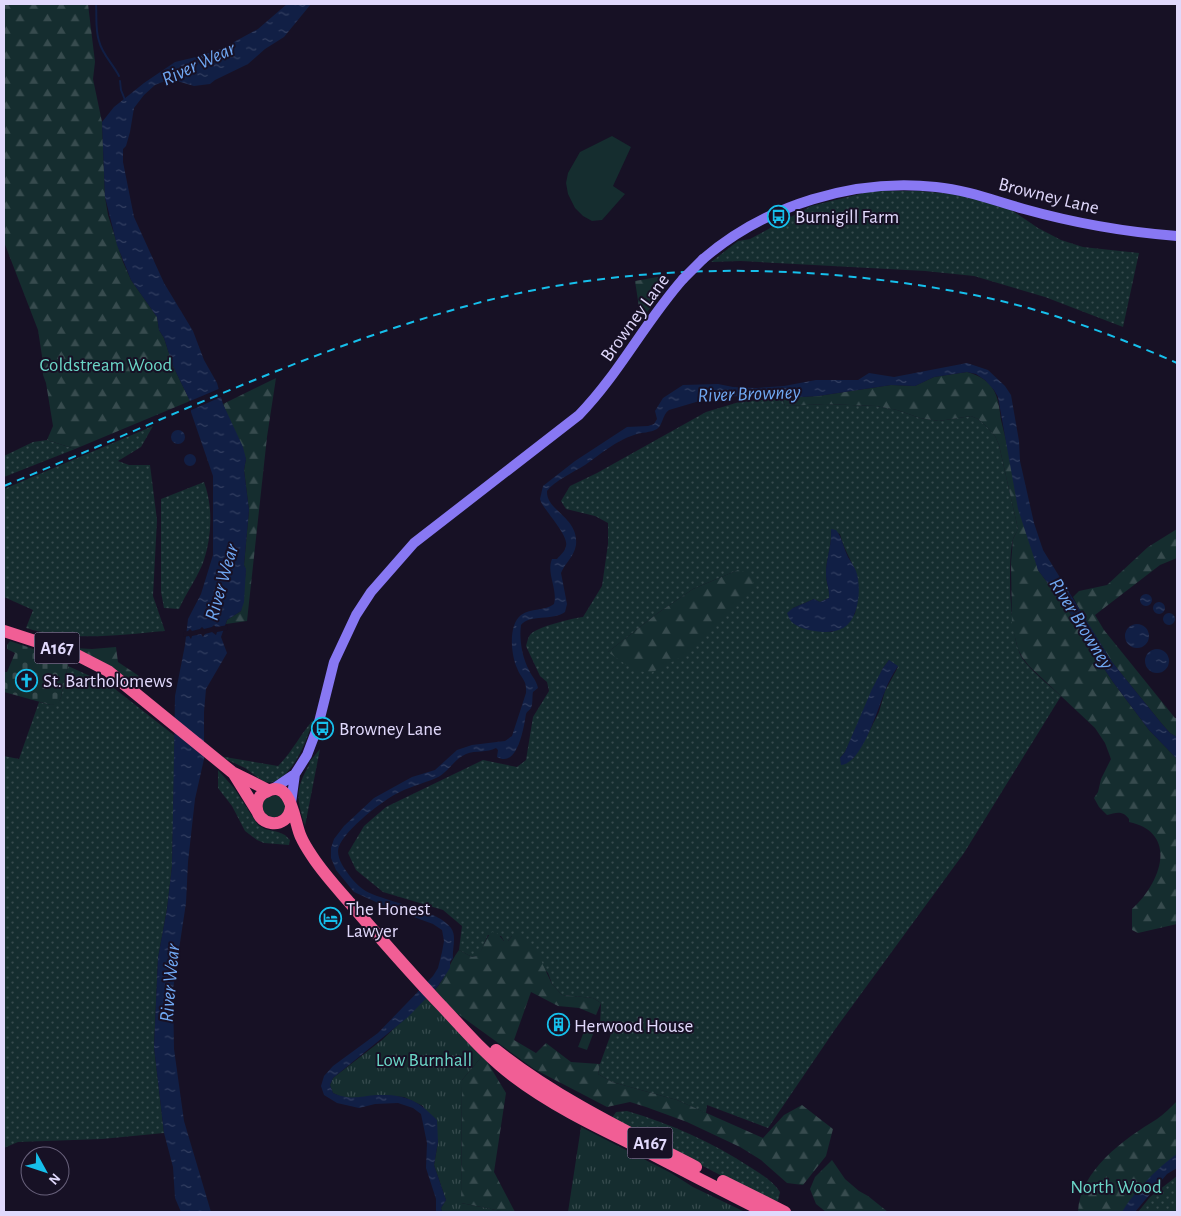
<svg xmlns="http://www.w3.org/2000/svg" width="1181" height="1216" font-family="'Alegreya Sans',sans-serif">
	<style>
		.grass { fill: url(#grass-dots); fill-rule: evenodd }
		.forest { fill: url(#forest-firs) }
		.cemetery { fill: url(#cemetery-stones) }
		.park { fill: url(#park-tufts) }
		.garden { fill: #152d2f }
		.water { fill: url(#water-ripples) }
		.pier { fill: #171125 }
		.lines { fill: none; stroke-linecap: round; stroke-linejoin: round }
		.stream { stroke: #111f45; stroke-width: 2 }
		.secondary { stroke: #8878f3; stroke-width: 10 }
		.highway { stroke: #f15e95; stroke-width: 12 }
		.rail { stroke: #16bfeb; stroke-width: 2; stroke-dasharray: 8 6; stroke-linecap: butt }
		.secondary-bridge { stroke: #8878f3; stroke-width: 10 }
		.labels { text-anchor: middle; stroke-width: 4; stroke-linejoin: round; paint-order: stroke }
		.shield { fill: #171125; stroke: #a49dbc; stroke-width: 1 }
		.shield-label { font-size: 18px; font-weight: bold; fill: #e1d9fc }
		.street-label { font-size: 19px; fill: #e1d9fc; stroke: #171125 }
		.poi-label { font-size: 19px; fill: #e1d9fc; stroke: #171125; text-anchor: start }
		.park-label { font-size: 19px; fill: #6bd6c7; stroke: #171125 }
		.water-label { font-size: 20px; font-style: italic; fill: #70a8f3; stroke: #171125 }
	</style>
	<defs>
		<pattern id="grass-dots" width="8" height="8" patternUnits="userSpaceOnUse" patternTransform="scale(1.25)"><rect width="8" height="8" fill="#152d2f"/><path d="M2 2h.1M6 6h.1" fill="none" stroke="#374b4e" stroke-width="1.8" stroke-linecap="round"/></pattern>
		<pattern id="forest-firs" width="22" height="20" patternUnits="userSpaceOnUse" patternTransform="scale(1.25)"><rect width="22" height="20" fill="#152d2f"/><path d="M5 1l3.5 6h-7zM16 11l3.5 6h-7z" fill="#374b4e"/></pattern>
		<pattern id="cemetery-stones" width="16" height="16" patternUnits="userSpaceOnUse" patternTransform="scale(1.25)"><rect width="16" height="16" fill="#152d2f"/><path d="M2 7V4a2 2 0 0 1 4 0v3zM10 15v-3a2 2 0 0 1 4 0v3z" fill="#374b4e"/></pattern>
		<pattern id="park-tufts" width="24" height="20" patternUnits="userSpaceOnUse" patternTransform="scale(1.25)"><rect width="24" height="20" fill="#152d2f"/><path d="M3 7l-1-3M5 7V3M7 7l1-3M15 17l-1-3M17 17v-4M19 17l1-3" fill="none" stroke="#374b4e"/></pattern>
		<pattern id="water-ripples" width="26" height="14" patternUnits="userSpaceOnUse" patternTransform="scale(1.25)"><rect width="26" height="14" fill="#111f45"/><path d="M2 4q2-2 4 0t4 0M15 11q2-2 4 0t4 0" fill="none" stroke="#333f61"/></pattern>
	</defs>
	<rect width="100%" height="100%" fill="#171125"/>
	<path class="grass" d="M872 191H919L963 195 1010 209 1038 228 1061 240 1083 247 1139 253 1123 327 1045 297 974 276 925 271 741 261 711 262 738 241 750 239 811 206Z
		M782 398 785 406 825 404 876 406 897 410 920 418 939 421 971 416 978 419 987 427 995 436 999 445 1018 529C1017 532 1014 536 1013 539 1007 562 1010 638 1022 658 1032 672 1048 684 1061 696L964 853 836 1028 768 1128 707 1105 706 1113 677 1100 612 1082 598 1074 600 1064 612 1031 600 1026 601 1003 593 998 562 995 552 984 548 973 512 936 508 941H504L501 936 488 935C484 942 483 950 478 956L472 957 459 950 462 926 443 910 383 892 356 870 348 853 364 826 386 807 483 760 517 767 526 760 533 717 549 691 547 682 540 676 526 646C527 643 528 637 530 635 535 627 574 618 583 617L602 586 608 544V523L595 516 566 509 561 501 570 486 597 473 706 412 739 402ZM831 530 840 534C843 547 850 558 855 570 861 584 857 600 855 614L832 632 806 628 793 608 814 599 820 602 829 598C830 589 826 583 826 574 826 558 832 547 831 530ZM738 570 608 652 658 613 693 589ZM889 660 898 667 885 691 879 712 868 734 853 759 840 758 845 752 883 668Z
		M153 426 141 447 118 461 129 465H150L157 520 153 596 165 631C119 635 71 642 26 628L33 610 4 597V489Z
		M47 440 75 449 4 477V456L33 442Z
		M204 482C213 506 212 535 204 560 199 575 186 593 179 609L164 608 161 592V499Z
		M68 666 110 685 175 736 172 866 167 909 158 958 154 1047 164 1133 102 1139 18 1142 4 1148V756L19 759 39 702 51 705 58 703 61 697Z
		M313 720C307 740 296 770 276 781 272 783 268 782 264 782L245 768 219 756 278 766C292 752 300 735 313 720Z
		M320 749 305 826C296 797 295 790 310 763L309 762Z
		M218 770 234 788 258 825 265 829 278 832 285 835 290 840 289 845 264 843 257 840 245 831 232 806 218 788Z
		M627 1111C671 1124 712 1142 750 1167 761 1174 773 1181 780 1192L778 1201 772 1202 763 1197 656 1142 612 1118 616 1112Z
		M1177 1176V1212H1138L1150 1197Z"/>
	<path class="forest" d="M4 4H88L95 62 93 79 102 122 105 197 108 215 123 262 131 280 157 317 159 330 164 338 173 366 190 401 75 449 47 440 53 426 46 383 43 375 42 356 38 330 4 242Z
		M663 276 665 289 641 320 635 281Z
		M967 372C994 380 998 393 1001 420L1038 570 1070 613 1087 643 1113 682 1149 730 1177 759V924L1138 933 1132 930V909C1160 884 1180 833 1129 822V819C1122 810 1116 813 1107 815L1099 807 1094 798 1098 792 1101 779 1111 759 1105 743 1095 728 1029 666 1022 657 1018 649 1012 626 1011 563 1013 539 1018 529 999 445 995 436 987 427 978 419 971 416 939 421 920 418 897 410 876 406 825 404 785 406 782 398 818 396 891 385 915 386 934 377Z
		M276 378 267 437 247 621 226 624 227 620 241 611 246 570 244 565 249 510 244 470 246 459 223 404Z
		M1177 529V558L1160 565 1095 615 1104 630 1175 718H1177V737L1170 733 1162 724 1112 662 1083 616 1073 597 1079 591 1107 585 1148 547Z
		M738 570 755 575 752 591 717 625 683 656 649 674 628 666 608 652 658 613 693 589Z
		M116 647 118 662 142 678V689C120 672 99 659 74 648L92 649Z
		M492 932 497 933 504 941H508L512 936 518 935 536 950 552 984 562 995 593 998 601 1003 596 1015 579 1008 558 1006 531 992 514 1040 536 1053 546 1043 571 1062 600 1064 598 1074 612 1082 677 1100 763 1138 784 1115 802 1105 833 1129 826 1156 803 1185 787 1183 761 1160 740 1147 687 1122 646 1107 630 1102 607 1107 534 1069 454 1011 435 990C446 978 449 963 459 950L472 957 477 956C484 949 484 939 492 932Z
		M483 1055 506 1093 494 1172 515 1212H506L461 1203 462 1080Z
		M1177 1101V1159L1129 1212H1078C1080 1170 1124 1139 1157 1119 1164 1114 1171 1107 1177 1101Z
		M832 1160 845 1179 859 1191 868 1196 888 1212H826L816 1204 810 1189 815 1177Z"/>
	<path class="cemetery" d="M10 641 69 661 61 697 58 704 51 705 4 692V672H7L15 653 7 649V645Z"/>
	<path class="park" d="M426 998 483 1055 462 1080 461 1203 506 1212H442L441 1208 446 1200 434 1165 438 1142 423 1106 404 1097 379 1095 360 1098H344L333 1093 330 1085 333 1078 382 1040Z
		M581 1127 671 1173 693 1187 745 1212H568Z"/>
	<path class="garden" d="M612 136 631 147 613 186 625 194 602 220 592 221 583 216 575 208 568 194 566 183 568 173 580 152Z
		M277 795 285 800V813L271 819C262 810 260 810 265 798Z
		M586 1026 595 1029 587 1050 578 1047Z"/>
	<path class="water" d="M287 4H311L284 37 265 49 248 64 215 80 210 84 194 86 170 79 155 85 144 95 134 108 130 132 126 146 123 149V162L134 217 164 283 193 331 204 360 217 383 223 404 243 447 246 459 244 470 249 510 244 565 246 569 244 602 241 611 227 620 221 637 227 653 206 689 204 712V759L195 799 188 862 186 903 173 989 174 1049 184 1121 211 1212H181L175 1198 173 1167 164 1133 154 1047 158 958 167 909 172 866 175 696 185 645 188 619 201 594 213 555V476L191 412 190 401 173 366 164 338 159 330 157 317 131 280 117 245 105 197 102 122 114 107 144 83 175 62 196 57 221 49 258 29Z
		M967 363 988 370 1005 386 1011 395 1019 441 1020 461 1034 523 1043 550 1112 662 1162 724 1170 733 1177 737V759L1149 730 1113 682 1087 643 1070 613 1038 570 1018 509 998 397 994 390 985 380 976 374 967 372 934 377 915 386 891 385 818 396 782 398 770 395 713 397 669 410C662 415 663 425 657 429 650 433 642 432 634 435 615 441 601 454 585 465 574 472 554 481 547 491 546 511 579 517 576 545 574 557 565 563 561 573L567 604 565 612C553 621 529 614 521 625 519 639 522 657 529 670 532 677 536 679 538 688L533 692C532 696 533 705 531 708 530 710 527 711 526 714 524 726 518 769 497 757L498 750 496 748C487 753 476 750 466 754 454 759 448 773 436 778 422 784 408 787 394 795 380 803 339 834 338 851 338 860 344 868 349 875 354 882 363 891 372 894 393 903 439 911 451 928 457 936 452 949 453 958L450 962V968L438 986 408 1017 333 1078 330 1085 333 1093C352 1101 359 1096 378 1095 406 1094 419 1101 437 1120L438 1142 434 1165 446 1200 441 1208 442 1212H436V1199L426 1168 427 1143 421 1114 413 1108 398 1103 375 1104 359 1108 337 1103 324 1095 321 1086 324 1076 333 1066 378 1033 433 976 438 968 442 952 444 941 442 930 433 924 389 908 354 892 336 870 331 858V848L334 839 344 826 374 798 412 777 435 770 457 750 472 745 505 741 512 736 526 693C527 679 521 679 517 668 511 655 508 625 521 615 531 608 545 611 554 604 558 589 546 573 552 559H557C560 555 565 552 566 546 569 536 546 512 541 502L540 499 543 486 575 461 627 427 648 426 654 424 657 419 655 411 663 398 683 385 718 384 733 387 756 388 784 386 816 380H858L869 373 894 377Z
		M171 437a7 7 0 1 1 14 0a7 7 0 1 1-14 0Z
		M184 460a6 6 0 1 1 12 0a6 6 0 1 1-12 0Z
		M831 529 836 530C842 537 844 549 848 557 851 562 854 566 856 571 862 587 859 622 841 629 828 635 803 631 793 623 789 620 789 617 787 613L793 608 814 599 820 602 829 598C830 589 826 583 826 574 826 558 832 547 831 529Z
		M1140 600a6 6 0 1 1 12 0a6 6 0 1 1-12 0Z
		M1153 608a6 6 0 1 1 12 0a6 6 0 1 1-12 0Z
		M1163 619a6 6 0 1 1 12 0a6 6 0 1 1-12 0Z
		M1125 636a12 12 0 1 1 24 0a12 12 0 1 1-24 0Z
		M1145 661a12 12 0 1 1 24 0a12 12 0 1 1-24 0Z
		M889 660 898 666C893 674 888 682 885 691 878 708 862 764 841 765L840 758 845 752 872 689 883 668Z
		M1177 1154V1168L1167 1174 1135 1212H1122C1134 1192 1158 1167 1177 1154Z"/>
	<path class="pier" d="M221 388 223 396 189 411 188 402Z
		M214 625 216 627 228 625V626L227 630 217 632 216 635 212 632 205 634 203 637 201 634 192 636 191 639 189 636 183 637 184 632 188 631 190 629 192 631 200 629 202 627 204 629 212 627Z"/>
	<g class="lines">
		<path class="stream" d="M96 4C97 16 95 29 99 41 102 54 113 64 119 76
			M120 81 121 90 125 100"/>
		<path class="secondary" d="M703 259C766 205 854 178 936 187 967 190 995 201 1024 209 1074 223 1125 232 1177 236
			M273 789 295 774 307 755 318 726 334 662 356 615 371 592 414 543 579 415C619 374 645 322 683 279
			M291 803 295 774"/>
		<path class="highway" d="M4 631 75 654 108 671 232 772 268 790
			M234 774 257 811
			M291 807C288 832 253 826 257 803 258 798 261 794 266 792 292 777 294 823 301 837 304 844 308 850 312 856 323 873 337 888 350 903 379 937 408 970 438 1002 462 1027 485 1055 513 1076 551 1105 595 1126 638 1147 680 1169 723 1191 765 1212
			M496 1050C558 1099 626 1131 696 1167
			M723 1181 785 1212"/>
		<path class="rail" d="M4 486C153 425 300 353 456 309 625 260 807 261 979 296 1047 310 1114 335 1177 363"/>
		<path class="secondary-bridge" d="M683 279 703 259"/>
	</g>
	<defs>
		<symbol id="bus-ring" viewBox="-11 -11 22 22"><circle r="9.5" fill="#171125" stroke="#16bfeb" stroke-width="1.5"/><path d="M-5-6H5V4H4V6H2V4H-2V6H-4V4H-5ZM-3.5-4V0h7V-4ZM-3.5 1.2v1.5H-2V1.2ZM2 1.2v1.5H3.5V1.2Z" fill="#16bfeb"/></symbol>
		<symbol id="church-ring" viewBox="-11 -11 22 22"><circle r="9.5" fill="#171125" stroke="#16bfeb" stroke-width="1.5"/><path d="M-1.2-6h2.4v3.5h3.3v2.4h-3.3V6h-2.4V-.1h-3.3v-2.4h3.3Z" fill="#16bfeb"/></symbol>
		<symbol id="hotel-ring" viewBox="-11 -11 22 22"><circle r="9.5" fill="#171125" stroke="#16bfeb" stroke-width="1.5"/><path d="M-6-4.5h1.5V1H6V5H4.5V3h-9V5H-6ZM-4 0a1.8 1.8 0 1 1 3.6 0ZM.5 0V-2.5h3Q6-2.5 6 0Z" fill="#16bfeb"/></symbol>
		<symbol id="building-ring" viewBox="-11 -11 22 22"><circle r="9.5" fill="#171125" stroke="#16bfeb" stroke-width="1.5"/><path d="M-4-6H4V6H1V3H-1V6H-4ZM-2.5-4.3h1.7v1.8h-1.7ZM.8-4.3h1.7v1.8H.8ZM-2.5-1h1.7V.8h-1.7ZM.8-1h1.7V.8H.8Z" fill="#16bfeb"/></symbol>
	</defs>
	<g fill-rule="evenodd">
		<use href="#bus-ring" x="766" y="204" width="25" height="25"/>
		<use href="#church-ring" x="14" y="668" width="25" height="25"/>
		<use href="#bus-ring" x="310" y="716" width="25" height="25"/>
		<use href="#hotel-ring" x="318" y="906" width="25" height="25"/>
		<use href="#building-ring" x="546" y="1012" width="25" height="25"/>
	</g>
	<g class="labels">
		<g class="shield">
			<rect x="34.5" y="632.5" width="45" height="31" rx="4"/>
			<rect x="627.5" y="1127.5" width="45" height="31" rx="4"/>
		</g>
		<g class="shield-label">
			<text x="57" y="654">A167</text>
			<text x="650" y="1149">A167</text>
		</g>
		<g class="street-label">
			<text transform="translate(1049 195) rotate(14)" y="7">Browney Lane</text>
			<text transform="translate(634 317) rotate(-54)" y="7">Browney Lane</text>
		</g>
		<g class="poi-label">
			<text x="795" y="223">Burnigill Farm</text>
			<text x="43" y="687">St. Bartholomews</text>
			<text x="339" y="735">Browney Lane</text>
			<text x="346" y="915">The Honest<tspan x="346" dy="22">Lawyer</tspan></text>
			<text x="574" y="1032">Herwood House</text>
		</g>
		<g class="park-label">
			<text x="106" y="371">Coldstream Wood</text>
			<text x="424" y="1066">Low Burnhall</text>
			<text x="1116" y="1193">North Wood</text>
		</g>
		<g class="water-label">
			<text transform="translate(198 63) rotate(-25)" y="7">River Wear</text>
			<text transform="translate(749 393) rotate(-2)" y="7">River Browney</text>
			<text transform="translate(221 582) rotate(-74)" y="7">River Wear</text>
			<text transform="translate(1082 623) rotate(58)" y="7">River Browney</text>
			<text transform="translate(169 983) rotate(-85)" y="7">River Wear</text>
		</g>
	</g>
	<rect width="1181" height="1216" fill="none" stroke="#e1d9fc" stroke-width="10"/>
	<g transform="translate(45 1171) rotate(130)"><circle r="24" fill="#171125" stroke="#68617b"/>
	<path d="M0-4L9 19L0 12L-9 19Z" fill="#16bfeb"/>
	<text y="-8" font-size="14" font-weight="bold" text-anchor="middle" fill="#e1d9fc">N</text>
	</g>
</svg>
